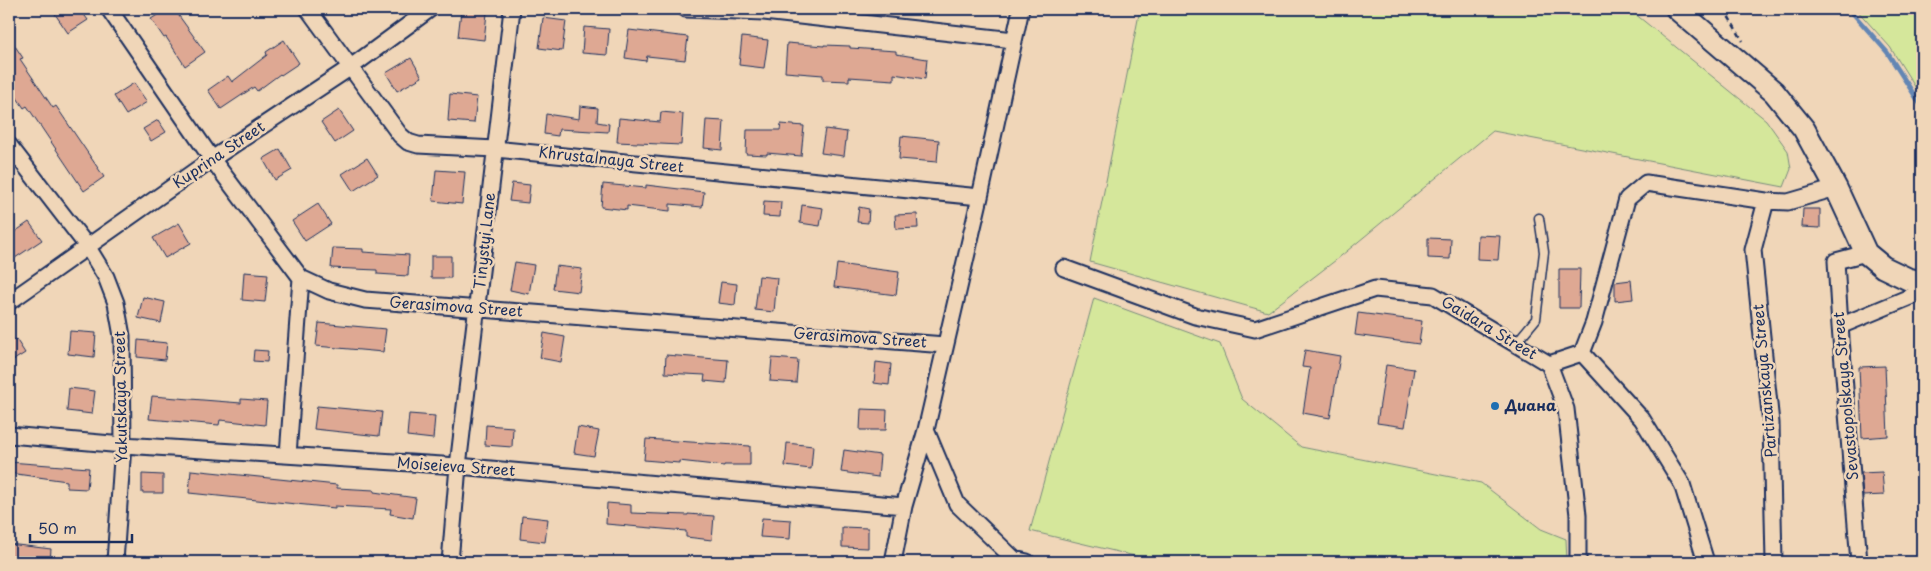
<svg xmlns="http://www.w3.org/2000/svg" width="1931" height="571" font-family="'Playpen Sans',sans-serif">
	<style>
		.green { fill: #d5e79b; stroke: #788b7c }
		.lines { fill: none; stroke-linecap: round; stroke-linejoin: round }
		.stream { stroke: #6486b4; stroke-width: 4.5 }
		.building { fill: #dea893; stroke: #1b2f5e }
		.lane-casing { stroke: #1b2f5e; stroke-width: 11 }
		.street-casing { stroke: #1b2f5e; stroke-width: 19 }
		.secondary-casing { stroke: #1b2f5e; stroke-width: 25 }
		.path { stroke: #1b2f5e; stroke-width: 2.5; stroke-dasharray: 5 4; stroke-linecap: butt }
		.lane { stroke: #f0d6b8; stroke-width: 8 }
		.street { stroke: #f0d6b8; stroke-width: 15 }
		.secondary { stroke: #f0d6b8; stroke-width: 21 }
		.poi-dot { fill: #1f6fb2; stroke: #f0d6b8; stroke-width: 2 }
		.labels { text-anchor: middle; stroke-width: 5; stroke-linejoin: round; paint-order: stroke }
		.street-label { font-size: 15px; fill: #1b2f5e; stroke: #f0d6b8 }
		.poi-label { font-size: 15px; font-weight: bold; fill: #1b2f5e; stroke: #f0d6b8; text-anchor: start }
	</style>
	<rect width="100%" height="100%" fill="#f0d6b8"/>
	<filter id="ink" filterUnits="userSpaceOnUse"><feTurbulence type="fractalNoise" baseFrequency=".02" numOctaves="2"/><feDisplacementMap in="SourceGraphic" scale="10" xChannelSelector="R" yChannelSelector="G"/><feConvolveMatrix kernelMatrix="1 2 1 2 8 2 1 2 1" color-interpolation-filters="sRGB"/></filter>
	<g filter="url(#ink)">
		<path class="green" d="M1140 9H1629L1766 120 1788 151 1791 169 1784 187 1493 131 1336 260 1268 312 1090 262Z
			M1856 9H1922V98L1890 47Z
			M1094 298 1220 344 1242 399 1301 447 1481 483 1541 529 1566 539 1567 562H1160L1030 531Z"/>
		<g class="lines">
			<path class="stream" d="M1849 9 1887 52 1922 107"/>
		</g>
		<path class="building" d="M63 9H80L88 20 68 33 55 14Z
			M167 9H174L205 52 185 66 166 37 164 38 151 19Z
			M461 11 487 13 484 40 458 37Z
			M543 18 566 21 562 51 539 48Z
			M584 27 609 29 607 55 582 53Z
			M629 30 688 37 685 60 647 56 646 61 625 58Z
			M9 37 23 58 20 59 53 108 56 106 104 177 84 191 27 106 24 108 9 86Z
			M742 37 768 40 764 68 739 65Z
			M284 40 299 63 281 75 280 74 257 91 254 87 221 109 208 90 228 76 232 82 267 55 266 52Z
			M787 43 824 46V45L850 46V48L896 51V54L927 59 925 79 894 74V80L849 77V81L823 80V75L785 72Z
			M411 58 422 77 397 91 386 73Z
			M134 83 147 102 126 115 114 96Z
			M450 94 477 97 474 123 448 121Z
			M580 106 598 108 597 122 609 124 608 132 559 129 558 136 544 134 546 114 579 119Z
			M339 110 353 131 335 143 321 122Z
			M661 112 683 114 681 145 617 142 619 118 660 122Z
			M158 120 166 132 151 141 143 129Z
			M706 120 724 121 722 150 704 148Z
			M781 124 804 126 801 156 767 153V155L746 154 747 130H780Z
			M825 129 847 132 844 156 821 153Z
			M901 136 939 140 937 162 899 159Z
			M280 149 292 170 275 180 263 159Z
			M367 158 378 175 353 191 342 174Z
			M436 170 465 172 462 204 433 201Z
			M512 183 530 185 528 203 509 201Z
			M603 184 646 188V185L704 192 702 207 670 204V211L627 206V210L601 207Z
			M764 201 781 202 780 217 763 216Z
			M318 204 331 224 305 241 292 221Z
			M802 205 823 208 820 226 800 223Z
			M859 207 869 209 868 223 857 222Z
			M1803 209H1820V228L1802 227Z
			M917 214 918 228 896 229 895 215Z
			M29 222 42 240 9 262V236Z
			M179 223 191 243 165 258 153 238Z
			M1478 235 1500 236 1498 260 1477 259Z
			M1428 238 1451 239 1450 259 1428 258Z
			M333 248 363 249V252L409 255 408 276 377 274V270L331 268Z
			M431 256H451V278H431Z
			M515 262 534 265 529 294 510 290Z
			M837 264 899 272 896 295 834 287Z
			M556 266 582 269 579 292 553 289Z
			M1559 269H1580L1579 308H1559Z
			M244 272 268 274 265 302 242 300Z
			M759 276 777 278 774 312 755 310Z
			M1631 280 1633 299 1615 301V282Z
			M721 282 737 284 735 305 718 303Z
			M143 297 165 302 161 323 138 318Z
			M1358 313 1422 321 1419 344 1355 335Z
			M319 323 386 329 383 352 316 346Z
			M70 331 96 333 94 357 68 354Z
			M544 333 565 337 561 362 540 358Z
			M16 339 25 353 9 363V343Z
			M138 340 167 343 165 360 137 357Z
			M254 350 268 351 267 362 253 361Z
			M1305 350 1340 356 1330 418 1303 413 1310 368 1302 367Z
			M666 355 728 360 726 383 704 381 705 375 665 373Z
			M772 358 798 360 796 383 770 381Z
			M876 362 891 364 889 385 874 383Z
			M1386 365 1414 369 1405 427 1377 423Z
			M1885 366 1888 436 1862 438 1859 367Z
			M69 388 95 391 92 414 67 411Z
			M152 396 241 403V399L267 401 265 425 220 420 219 425 149 419Z
			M317 406 382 412 379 436 314 429Z
			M861 409 887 410 886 430H860Z
			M409 414 435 416 433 439 407 436Z
			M486 425 513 427 512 447 485 445Z
			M578 427 599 431 594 456 574 453Z
			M646 439 750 446V465H724V466L679 461V463L644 460Z
			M787 443 813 446 811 469 785 466Z
			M844 450 880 455 878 477 841 472Z
			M9 462 89 468 87 489 67 488V481L9 473Z
			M191 470 337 485V488L374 490V492L416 498 413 518 390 514 391 509 335 506V508L189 493Z
			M1882 472 1884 495 1863 496 1861 473Z
			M142 474 163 475V493H142Z
			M607 503 631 505V513L688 515V514L714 516 712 540 686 537V531L606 524Z
			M522 516 548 519 545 542 520 539Z
			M762 518 791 520 790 539 760 537Z
			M842 527 868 528V548L842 547Z
			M9 544 51 549 50 562H9Z"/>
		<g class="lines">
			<defs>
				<path id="lane" d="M1516 343 1536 319 1544 252 1539 218"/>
				<path id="street" d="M109 9 212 159 301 278 329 291 365 300 945 345
					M308 9 400 135 408 142 418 145 495 149 980 197
					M686 9 764 12 1014 40
					M9 145 87 246 106 277 116 303 122 336 123 445 115 562
					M1766 201 1753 250 1771 423 1774 562
					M1064 268 1195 316 1255 329 1375 289 1433 295 1549 364 1566 409 1578 515V562
					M9 302 212 159 351 67 430 9
					M1840 326 1922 292
					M1582 353 1642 419 1682 484 1706 562
					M1549 364 1582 353 1594 322 1627 199 1646 183 1766 201 1788 202 1836 188
					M926 430 957 504 1014 559 1027 562
					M9 435 123 445 458 466 904 506
					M288 455 301 278
					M450 562 458 466 512 9
					M893 562 904 506 926 430 980 197 1021 9
					M1859 562 1840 326 1836 261 1866 253"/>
				<path id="secondary" d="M1677 9 1774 92 1804 129 1836 188 1866 253 1883 267 1908 279 1922 282"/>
			</defs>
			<use href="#lane" class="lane-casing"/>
			<use href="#street" class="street-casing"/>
			<use href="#secondary" class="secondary-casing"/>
			<path class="path" d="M1724 9 1743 41"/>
			<use href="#lane" class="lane"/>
			<use href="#street" class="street"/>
			<use href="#secondary" class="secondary"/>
		</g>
	</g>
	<circle class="poi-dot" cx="1495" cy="406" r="5"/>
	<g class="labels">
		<g class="street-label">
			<text transform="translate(219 155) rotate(-34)" y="5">Kuprina Street</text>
			<text transform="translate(611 160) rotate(6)" y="5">Khrustalnaya Street</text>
			<text transform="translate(485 241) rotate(-84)" y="5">Tinystyi Lane</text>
			<text transform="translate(456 307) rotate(4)" y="5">Gerasimova Street</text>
			<text transform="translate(1489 328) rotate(31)" y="5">Gaidara Street</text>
			<text transform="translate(860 338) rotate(4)" y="5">Gerasimova Street</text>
			<text transform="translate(1765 381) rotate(-95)" y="5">Partizanskaya Street</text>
			<text transform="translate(1846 396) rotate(-95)" y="5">Sevastopolskaya Street</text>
			<text transform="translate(121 397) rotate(-91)" y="5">Yakutskaya Street</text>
			<text transform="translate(456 467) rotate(4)" y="5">Moiseieva Street</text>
		</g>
		<g class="poi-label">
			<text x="1505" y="411">Диана</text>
		</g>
	</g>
	<rect width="1931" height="571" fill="none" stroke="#f0d6b8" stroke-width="30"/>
	<rect x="15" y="15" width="1901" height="541" fill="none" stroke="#1b2f5e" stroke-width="2" filter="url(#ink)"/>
	<path d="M30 534v8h102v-8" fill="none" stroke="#1b2f5e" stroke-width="2.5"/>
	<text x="38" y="534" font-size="15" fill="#1b2f5e" stroke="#f0d6b8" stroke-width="4" paint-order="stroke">50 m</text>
</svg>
